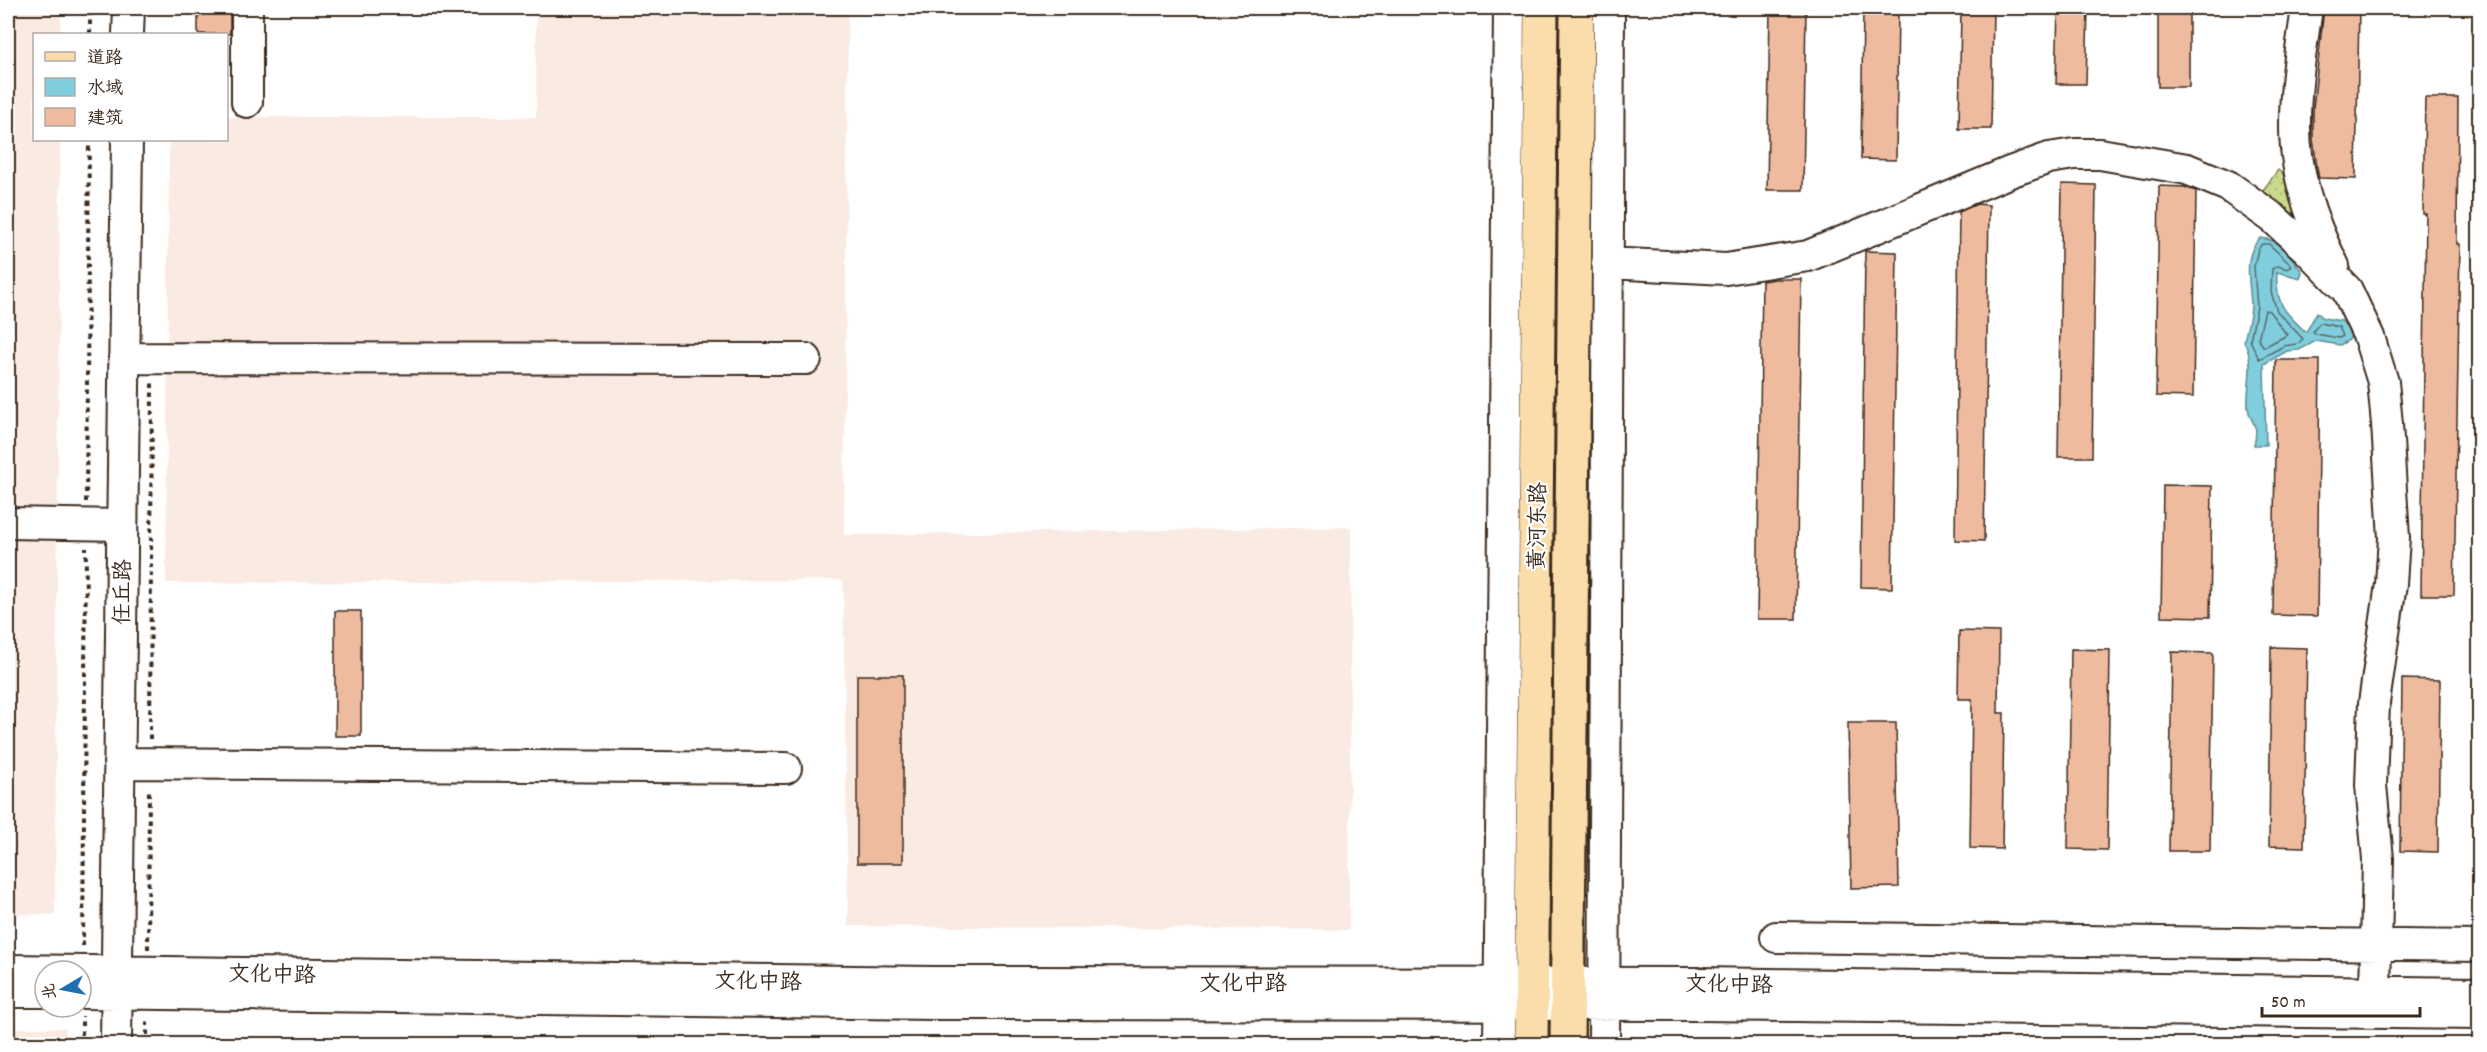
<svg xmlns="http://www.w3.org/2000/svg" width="2487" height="1052" font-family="Dekko,'LXGW WenKai TC',sans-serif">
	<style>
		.built { fill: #faebe2 }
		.grass { fill: url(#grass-dots); stroke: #838256; stroke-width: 1.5 }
		.water { fill: #7fcddd; stroke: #648c91; stroke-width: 1.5 }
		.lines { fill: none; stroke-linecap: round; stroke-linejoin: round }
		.shore { stroke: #566b6a; stroke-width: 1.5 }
		.building { fill: #eebb9f; stroke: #3b2a1e; stroke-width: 1.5 }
		.minor-casing { stroke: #3b2a1e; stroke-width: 34 }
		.major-casing { stroke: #3b2a1e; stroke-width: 38 }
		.path { stroke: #3b2a1e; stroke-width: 4; stroke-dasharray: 4.5 4.5; stroke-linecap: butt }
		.minor { stroke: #fff; stroke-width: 30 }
		.major { stroke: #fbddab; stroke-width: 33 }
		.labels { text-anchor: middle; stroke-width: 4.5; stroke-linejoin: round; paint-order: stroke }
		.street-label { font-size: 22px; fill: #3b2a1e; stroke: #fff }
	</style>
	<defs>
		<pattern id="grass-dots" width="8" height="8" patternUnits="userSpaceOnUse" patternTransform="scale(1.5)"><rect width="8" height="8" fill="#cbd98d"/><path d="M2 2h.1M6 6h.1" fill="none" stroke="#afba79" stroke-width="1.8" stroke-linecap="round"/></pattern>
	</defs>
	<rect width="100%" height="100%" fill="#fff"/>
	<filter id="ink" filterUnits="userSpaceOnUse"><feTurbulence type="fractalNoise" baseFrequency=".0167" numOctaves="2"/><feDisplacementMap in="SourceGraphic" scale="12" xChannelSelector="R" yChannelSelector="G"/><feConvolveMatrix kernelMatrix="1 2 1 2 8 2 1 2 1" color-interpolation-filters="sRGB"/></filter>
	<g filter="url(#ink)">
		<path class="built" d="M8 8H61V34H34V140H60L55 915 8 914Z
			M536 8H848L844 535 1351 527 1349 930 848 926 843 580 166 583 169 140H226L227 117H536Z
			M8 1028H66V1044H8Z"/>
		<path class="grass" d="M2278 170 2283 174 2300 222 2260 194Z"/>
		<path class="water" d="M2260 238C2280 239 2292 257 2302 272L2300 278 2277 272C2275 303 2284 312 2306 332L2317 312 2323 318 2342 321 2352 335 2349 340 2340 345 2316 341 2299 350 2287 351 2264 364 2266 445H2254C2260 421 2250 425 2248 408 2246 385 2256 363 2244 342 2246 330 2251 316 2251 305 2250 280 2242 257 2260 238Z"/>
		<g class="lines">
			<path class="shore" d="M2262 244H2269L2291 265 2288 269 2278 266 2272 269 2271 292 2277 311 2303 339 2297 344 2284 346 2259 359 2250 340 2257 307 2254 267 2258 249Z
				M2265 310 2269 311 2287 335 2264 347 2258 339Z
				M2320 323 2339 327 2343 336 2339 338 2315 334 2313 331Z"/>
		</g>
		<path class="building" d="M198 8H230V34H198Z
			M1770 8H1806L1803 190H1767Z
			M1863 8H1898L1896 160 1861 159Z
			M1961 8H1993L1991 129H1959Z
			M2058 8H2088L2086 84H2056Z
			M2158 8H2189V87H2158Z
			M2324 8H2359L2356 179 2319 178 2318 174 2313 139V108Z
			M2425 98H2458L2457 244H2460L2454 595H2421L2426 214H2423Z
			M2062 184 2096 185 2092 457H2058Z
			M2159 186 2184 187 2196 191 2193 397 2156 396Z
			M1977 204 1989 205 1984 541 1955 540 1959 212Z
			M1865 251 1897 252 1892 588 1861 587Z
			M1775 279H1801L1796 619H1757L1762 281Z
			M2276 360H2320L2317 616 2273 615Z
			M2163 485 2212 486 2210 617 2161 616Z
			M335 611H361V736H335Z
			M1959 631 1999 632 1998 713H2004L2002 849 1970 848 1972 699H1958Z
			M2271 647 2307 648 2304 847 2269 846Z
			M2071 649 2110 650 2107 850 2068 849Z
			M2172 652 2213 653 2210 851H2169Z
			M857 675H903V863H857Z
			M2402 679 2440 680 2438 852 2400 851Z
			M1848 723H1896L1899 887 1851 888Z"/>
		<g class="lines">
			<defs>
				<path id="minor" d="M2307 8C2302 45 2295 83 2295 122 2294 171 2312 223 2334 266
					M128 34 129 8
					M247 102V8
					M1607 263 1726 269 1808 256 2010 172 2049 158 2074 154H2100L2187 169 2228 186 2273 218 2307 249 2347 290 2369 337 2383 382 2387 424 2394 538 2391 584 2374 703 2371 785 2378 859 2375 992
					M124 358 806 359
					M8 523 122 525
					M119 763 786 768
					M1776 937 2480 946
					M8 970 934 982 1699 983 2480 993
					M8 992H45
					M81 993 934 1004 1699 1005 2480 1014
					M116 1044 127 140
					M1499 1044 1509 8
					M1604 1044 1609 8"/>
				<path id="major" d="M1531 1044 1541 8
					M1567 1044 1577 8"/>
			</defs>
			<use href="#minor" class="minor-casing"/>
			<use href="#major" class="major-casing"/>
			<path class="path" d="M90 34V8
				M86 502 89 140
				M150 739 152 383
				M83 946 86 548
				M148 949 149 788
				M82 1044V1016
				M147 1044V1019"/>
			<use href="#minor" class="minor"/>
			<use href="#major" class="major"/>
		</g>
	</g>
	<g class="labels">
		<g class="street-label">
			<text transform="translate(1536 526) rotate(-89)" y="8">黄河东路</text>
			<text transform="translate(121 592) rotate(-89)" y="8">任丘路</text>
			<text transform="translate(272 973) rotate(1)" y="8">文化中路</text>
			<text transform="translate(758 980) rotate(1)" y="8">文化中路</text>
			<text x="1243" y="990">文化中路</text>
			<text transform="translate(1729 983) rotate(1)" y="8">文化中路</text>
		</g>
	</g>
	<rect width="2487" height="1052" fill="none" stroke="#fff" stroke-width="30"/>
	<rect x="15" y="15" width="2457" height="1022" fill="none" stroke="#3b2a1e" stroke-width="2" filter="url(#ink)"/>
	<rect x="33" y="33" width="195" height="108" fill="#ffffff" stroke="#b1aaa5" stroke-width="1.5"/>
	<rect x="45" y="52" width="30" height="9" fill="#fbddab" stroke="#b1aaa5" stroke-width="1.5"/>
	<text x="87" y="63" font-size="18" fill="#3b2a1e">道路</text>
	<rect x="45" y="78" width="30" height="18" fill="#7fcddd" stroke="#b1aaa5" stroke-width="1.5"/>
	<text x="87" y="93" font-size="18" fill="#3b2a1e">水域</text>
	<rect x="45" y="108" width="30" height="18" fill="#eebb9f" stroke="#b1aaa5" stroke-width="1.5"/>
	<text x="87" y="123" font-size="18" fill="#3b2a1e">建筑</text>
	<g transform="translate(63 989) rotate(260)"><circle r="28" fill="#ffffff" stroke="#b1aaa5" stroke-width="1.5"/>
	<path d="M0-4.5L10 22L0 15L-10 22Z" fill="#1f6fb2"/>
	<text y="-9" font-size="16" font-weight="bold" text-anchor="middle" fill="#3b2a1e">北</text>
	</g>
	<path d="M2262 1007v9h158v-9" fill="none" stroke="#3b2a1e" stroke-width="3"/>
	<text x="2271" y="1007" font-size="18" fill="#3b2a1e" stroke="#ffffff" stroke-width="4.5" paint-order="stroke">50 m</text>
</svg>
